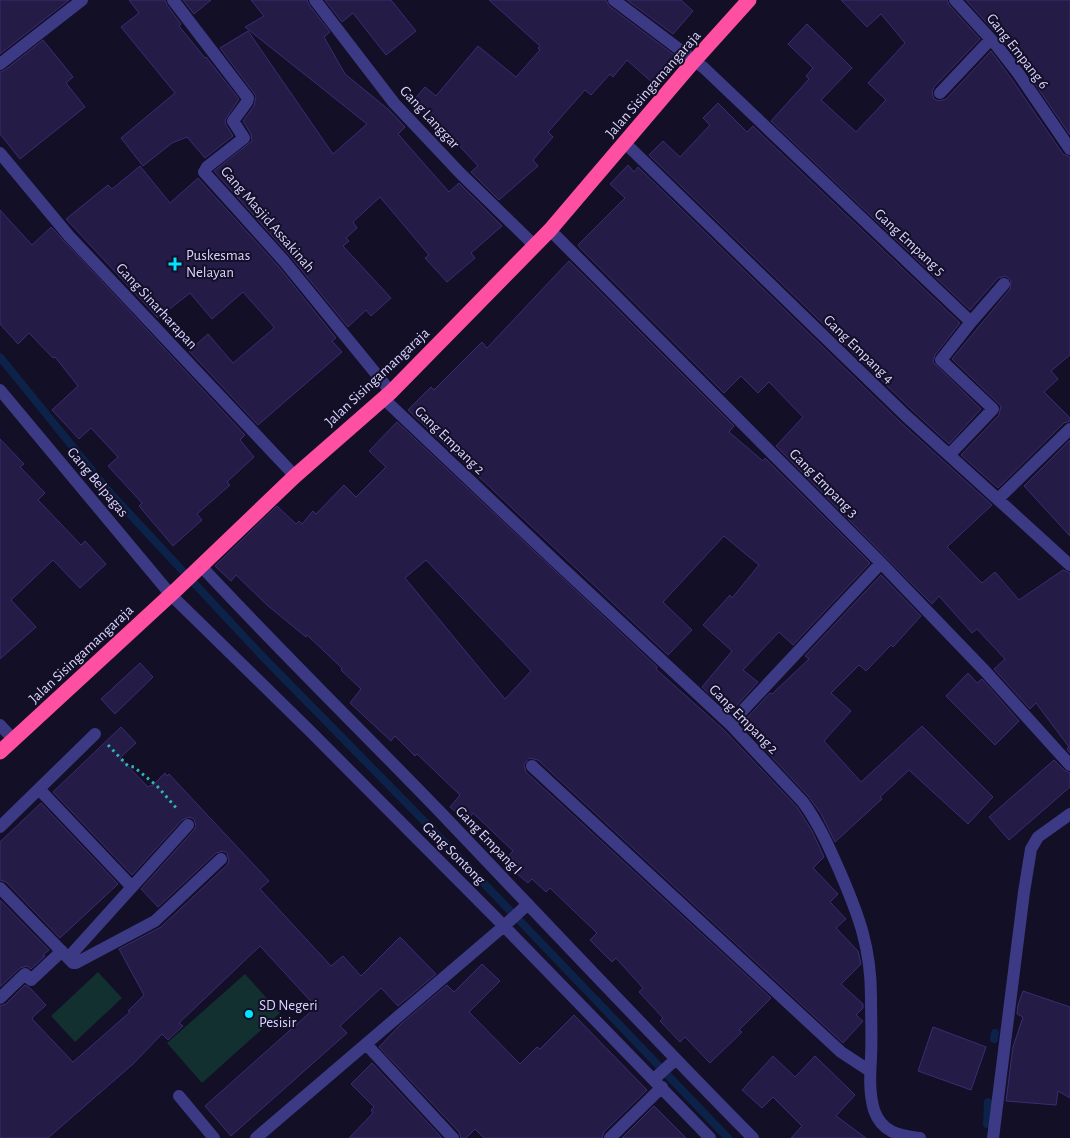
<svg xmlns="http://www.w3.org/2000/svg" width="1070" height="1138" font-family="'Alegreya Sans',sans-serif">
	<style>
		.green { fill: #12302f }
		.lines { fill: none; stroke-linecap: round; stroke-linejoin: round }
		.stream { stroke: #0c2248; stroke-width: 8 }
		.building { fill: #241b47; stroke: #3b2d73; fill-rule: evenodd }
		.path { stroke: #2fb8b0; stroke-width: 3; stroke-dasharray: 2.5 4; stroke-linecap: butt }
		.minor { stroke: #3d3a85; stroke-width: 12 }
		.highway { stroke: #ff4fa3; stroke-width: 15 }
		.poi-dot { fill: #00e5ff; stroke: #130f26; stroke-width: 2 }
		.labels { text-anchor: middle; stroke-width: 4; stroke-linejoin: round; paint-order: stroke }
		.street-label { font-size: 15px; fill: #d9d4ff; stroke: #130f26 }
		.poi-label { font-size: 15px; fill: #d9d4ff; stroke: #130f26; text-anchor: start }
	</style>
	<rect width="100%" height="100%" fill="#130f26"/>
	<path class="green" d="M98 972 122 998 75 1042 51 1016Z
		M245 974 280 1013 202 1083 167 1043Z"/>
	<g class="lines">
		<path class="stream" d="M0 357 111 494 263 657 426 823 728 1138
			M994 1039 995 1033
			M987 1124 988 1102"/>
	</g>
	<path class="building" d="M0 0H69L0 54Z
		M129 0H165L167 5 181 24 179 26 205 58 206 57 239 99 225 120 226 125 233 136 205 158 187 137 172 143 143 166 121 138 175 93 121 27 139 13Z
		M183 0H211L194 14Z
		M251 0H307L309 5 330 32 324 37 345 74 389 110 405 127 398 134 449 192 459 183 502 226 471 253 475 258 447 282 425 258 429 255 380 197 353 222 357 228 346 238 349 241 343 246 391 298 371 316 366 310 348 327 290 256 214 171 252 141 251 134 243 121 254 106 256 96 220 48 248 31 333 154 367 124 245 27 264 16Z
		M325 0H391L416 31 386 55 353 13 342 22Z
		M489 0H606L609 6 678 58 655 85 627 60 613 77 610 74 591 95 585 90 548 132 553 137 533 160 538 166 499 200 471 172 478 166 440 125 412 102 425 87 436 96 478 46 516 77 540 50 538 48 540 46Z
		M627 0H681L693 11 673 34Z
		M841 0H947L949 5 980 39 934 87 932 92 934 99 939 101 946 99 991 51 1011 78 1063 154 1070 157V355L1051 371 1058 379 1044 392 1070 418V421L1064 423 998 488 961 455 999 415 1001 406 952 359 1010 289 1011 281 1006 276 998 278 970 310 771 121 809 79 806 76 813 68 788 44 807 24 852 68 821 100 856 132 886 100 868 83 905 43 881 14 867 27Z
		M966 0H1070V135L1024 68 1003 41Z
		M43 40 73 77 66 83 85 107 20 159 0 134V72L5 70Z
		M718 103 747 132 753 126 760 133 960 323 935 355 933 362 981 409 949 444 911 409 649 155 663 141 680 157 710 125 703 118Z
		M628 165 634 172 638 167 899 421 992 505 947 547 982 583 995 572 1019 600 1063 570 1070 573V753L1067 749 1069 747 1036 703 1030 709 994 669 1005 659 977 629 972 633 939 596 932 604 776 446 803 417 769 382 758 393 741 376 724 393 581 249 578 245 625 198 610 184Z
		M140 166 170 203 198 178 278 266 336 338 332 341 342 352 258 425 189 351 208 334 233 363 273 329 274 327 243 292 212 319 190 293 158 318 66 219 108 185 112 189Z
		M0 210 32 245 51 227 245 435 240 440 254 457 227 482 230 485 197 514 202 520 173 546 139 506 142 503 108 466 118 457 91 428 79 439 52 410 78 386 55 357 53 358 29 333 18 344 0 324Z
		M569 261 734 426 729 432 763 461 765 458 870 563 793 645 779 632 743 670 758 682 730 713 702 687 732 651 703 625 730 595 732 598 759 565 724 536 663 602 692 630 668 655 408 410 431 387 434 390 482 342 487 348Z
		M397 422 657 667 656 669 724 730 797 807 812 831 824 857 813 868 838 894 830 902 846 919 836 928 858 951 861 964 841 984 863 1004V1008L856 1015 863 1021 843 1043 538 760 529 758 524 765 526 772 771 998 739 1030 742 1032 710 1063 685 1037 680 1042 660 1021 663 1018 639 992 643 988 616 958 612 962 590 940 597 933 550 888 546 892 532 879 528 883 503 862 513 851 473 813 467 821 450 807 460 795 417 754 415 756 395 736 391 741 350 703 361 689 341 670 342 668 307 635 306 637 267 605 236 575 231 581 215 566 277 506 296 524 299 521 302 524 313 511 316 514 344 485 356 497 386 467 369 451ZM426 560 531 671 505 699 405 578Z
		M0 439 24 464 20 467 45 493 38 500 81 545 85 541 106 564 80 588 53 560 11 600 36 627 0 659Z
		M1070 440V536L1024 486Z
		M881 575 921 616 893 647 891 645 866 671 859 665 831 693 851 711 824 741 861 782 922 726 993 797 968 824 909 770 880 797 882 799 835 842 821 814 809 797 741 724 770 693 772 694 809 659 805 656Z
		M140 663 153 677 115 714 101 699Z
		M968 673 977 683 982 679 1019 721 995 745 946 696Z
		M121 727 136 743 120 758 148 787 151 785 152 786 165 773 167 776 169 774 269 881 260 889 331 966 343 956 361 976 400 937 436 974 398 1006 381 988 340 1026 347 1033 231 1136 205 1106 316 1007 260 946 179 1023 183 1026 168 1040 162 1034 133 1064 48 1138H0V1006L6 1004 25 985 30 988 46 1005 32 1018 33 1020 73 1062 130 1012 128 1011 144 995 119 949 161 927 227 865 229 861 227 853 223 851 216 853 158 907 141 889 194 830 196 826 194 819 189 817 182 820 132 875 53 792Z
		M1054 760 1064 770 1070 773V787L1009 840 989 817Z
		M41 803 118 884 60 938 6 882 0 880V842Z
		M0 900 49 950 43 955 45 956 31 969 27 966 20 968 0 987Z
		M482 964 500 981 469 1012 520 1064 537 1047 540 1049 574 1015 647 1090 604 1132 602 1138H484L475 1129 466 1138H461L459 1132 379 1047 401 1024 447 985 454 992Z
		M1023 991 1070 1007V1098L1058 1091 1056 1105 1006 1101 1013 1047 1023 1017 1017 1014 1018 1005Z
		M933 1027 986 1047 971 1090 918 1071Z
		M773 1056 795 1077 815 1056 855 1095 836 1116 866 1138H791L802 1126 773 1097 762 1108 742 1090Z
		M372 1063 442 1138H349L373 1113 371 1110 374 1107 351 1084Z
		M654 1106 686 1138H622Z"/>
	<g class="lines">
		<path class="path" d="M108 745 128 766 134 767 157 786 178 810"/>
		<path class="minor" d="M173 0 248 98 247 102 233 121 244 138 207 167 204 172 284 261 391 392
			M315 0 394 103 460 173 534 245
			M614 0 704 68 971 322 941 360 993 409 949 455
			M955 0 997 46 1018 73 1070 149
			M0 64 82 0
			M940 93 991 39
			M625 143 905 415 1070 565
			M0 153 69 236 295 476
			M550 230 881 563 985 671 1070 765
			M971 322 1004 284
			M0 390 171 595 311 732 497 919 710 1138
			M384 399 557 563 730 724 803 802C819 824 829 847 840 872 859 916 871 948 871 997 871 1017 872 1037 871 1058 870 1075 869 1093 874 1110 882 1133 899 1135 920 1138
			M998 499 1070 429
			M201 566C280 651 363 732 443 815 546 923 648 1032 753 1138
			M730 724 881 563
			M0 725 14 740
			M532 766 841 1052 870 1071
			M39 789 132 887
			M0 827 95 734
			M0 888 73 963H76L155 921 221 859
			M68 958 188 825
			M0 998 25 974 31 980 62 951
			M366 1044 453 1138
			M654 1079 675 1060
			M179 1096 214 1138
			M256 1138 504 926 528 904
			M610 1138 662 1087
			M993 1138 1024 892 1031 849 1038 837 1070 814"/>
		<path class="highway" d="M0 752 178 588 295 476 391 392 550 230 694 61 749 0"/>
	</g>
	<g class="poi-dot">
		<path d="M172.5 256.5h5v5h5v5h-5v5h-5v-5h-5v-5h5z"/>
		<circle cx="249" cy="1014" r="5"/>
	</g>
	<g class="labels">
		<g class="street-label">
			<text transform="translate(1018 51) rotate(52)" y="5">Gang Empang 6</text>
			<text transform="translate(653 84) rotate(-49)" y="5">Jalan Sisingamangaraja</text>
			<text transform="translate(430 117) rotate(47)" y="5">Gang Langgar</text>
			<text transform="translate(268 219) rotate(49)" y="5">Gang Masjid Assakinah</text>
			<text transform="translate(910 242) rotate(43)" y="5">Gang Empang 5</text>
			<text transform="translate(157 306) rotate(47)" y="5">Gang Sinarharapan</text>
			<text transform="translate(859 349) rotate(44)" y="5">Gang Empang 4</text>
			<text transform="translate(377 377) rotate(-43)" y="5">Jalan Sisingamangaraja</text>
			<text transform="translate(450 440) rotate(44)" y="5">Gang Empang 2</text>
			<text transform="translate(98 482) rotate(50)" y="5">Gang Belpagas</text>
			<text transform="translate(824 483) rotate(45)" y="5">Gang Empang 3</text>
			<text transform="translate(81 654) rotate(-43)" y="5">Jalan Sisingamangaraja</text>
			<text transform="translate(744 719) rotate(45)" y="5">Gang Empang 2</text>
			<text transform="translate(489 840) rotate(46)" y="5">Gang Empang I</text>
			<text transform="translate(454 853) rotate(45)" y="5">Gang Sontong</text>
		</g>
		<g class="poi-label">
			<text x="186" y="260">Puskesmas<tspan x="186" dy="17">Nelayan</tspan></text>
			<text x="259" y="1010">SD Negeri<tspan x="259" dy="17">Pesisir</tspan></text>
		</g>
	</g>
</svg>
